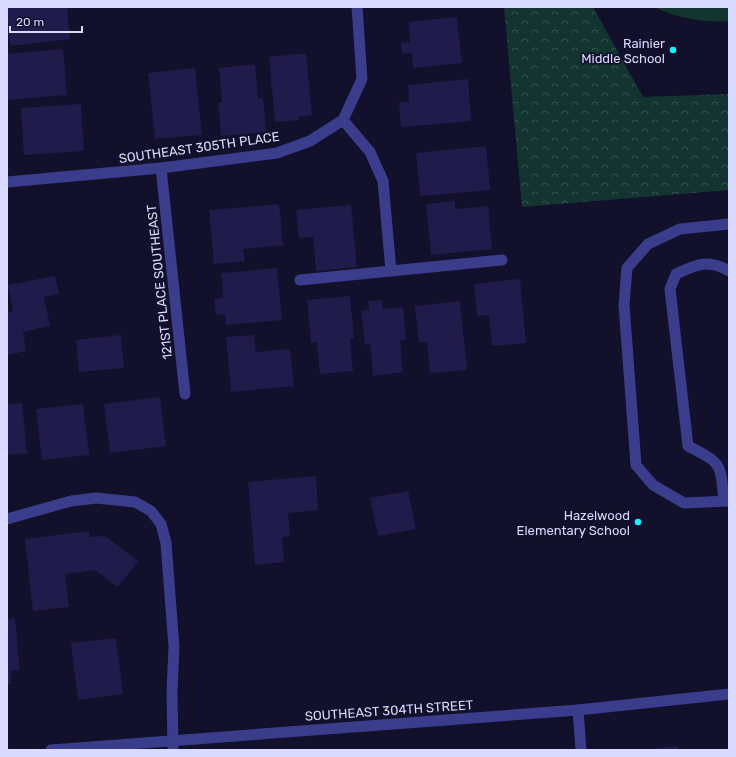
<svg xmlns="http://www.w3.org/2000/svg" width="736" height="757" font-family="Rubik,sans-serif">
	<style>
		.green { fill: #123530 }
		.forest { fill: url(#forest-crowns) }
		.building { fill: #211b4c }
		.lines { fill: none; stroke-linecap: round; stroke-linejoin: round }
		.service { stroke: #393d8b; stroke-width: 11 }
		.minor { stroke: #393d8b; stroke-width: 11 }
		.tertiary { stroke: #393d8b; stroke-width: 11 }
		.poi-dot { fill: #05fbff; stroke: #12102a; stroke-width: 1.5 }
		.labels { text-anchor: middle; stroke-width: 3.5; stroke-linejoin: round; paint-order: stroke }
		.poi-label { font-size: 13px; fill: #dad9ff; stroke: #12102a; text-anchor: end }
		.street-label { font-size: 13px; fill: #dad9ff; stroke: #12102a }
	</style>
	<defs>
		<pattern id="forest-crowns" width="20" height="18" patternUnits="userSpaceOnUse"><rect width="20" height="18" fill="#123530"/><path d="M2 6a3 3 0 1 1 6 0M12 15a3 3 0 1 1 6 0" fill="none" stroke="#34524f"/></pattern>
	</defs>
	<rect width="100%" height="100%" fill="#12102a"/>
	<path class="green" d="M654 7H729V21C704 23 676 18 654 7Z"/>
	<path class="forest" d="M504 7H593L643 97 729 94V190L522 207Z"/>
	<path class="building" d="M7 7H67L70 39 10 46Z
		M457 17 462 63 413 68 412 53 402 54 401 43 410 42 409 22Z
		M63 49 67 95 8 100 7 54Z
		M306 53 312 115 299 117V120L275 122 269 57Z
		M255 64 258 99 263 98 266 132 221 136 218 103 222 102 219 68Z
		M195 68 202 135 155 139 148 73Z
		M468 79 471 121 401 127 399 102H409L408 85Z
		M81 104 84 151 24 155 21 108Z
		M486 146 490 190 420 196 416 153Z
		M455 201V209L488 206 492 249 431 255 426 204Z
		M279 204 283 245 243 249 245 261 214 264 209 210Z
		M351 205 357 267 316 271 313 237 299 238 296 210Z
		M277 268 282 320 226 325 225 314 216 315 214 299 223 298 221 273Z
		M55 276 59 294 44 297 50 326 23 332 26 351 7 355V312L13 311 8 285Z
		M520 279 526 343 492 346 489 315 477 316 474 284Z
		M350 296 354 338 350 339 353 371 320 374 317 342 311 343 307 300Z
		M382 300V309L403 307 406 340 400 341 403 372 373 376 370 344 365 345 361 311 369 310 368 301Z
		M460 301 467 370 430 373 427 342H419L415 306Z
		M121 335 124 368 79 372 76 340Z
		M254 335 256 352 290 349 294 386 231 392 226 337Z
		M160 397 166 446 110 453 104 404Z
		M22 403 27 453 7 455V404Z
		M83 404 89 455 42 460 36 409Z
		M316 476 318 510 288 513 290 536 282 537 284 562 255 565 248 482Z
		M408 491 416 529 378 536 370 498Z
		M89 531 90 537 105 536 138 561 118 587 95 570 65 574 69 607 33 611 25 539Z
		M15 618 20 670 10 671 11 684H7V619Z
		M116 638 123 694 78 700 71 643Z
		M678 746 679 750H648V749Z"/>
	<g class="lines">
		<path class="service" d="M729 224 680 229 648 244 627 268 624 305 636 465 653 485 684 503 729 501
			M300 280 502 260
			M724 501C720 463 723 464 688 446L670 289 676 274C697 264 709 259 729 271"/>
		<path class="minor" d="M343 120 370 152 383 181 391 271
			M161 168 185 394
			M7 182 161 168 277 153 310 141 343 120 362 79 357 7
			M7 519 71 501 96 498 135 502 151 511 161 524 166 543 174 647 172 692 173 750
			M578 710 581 750"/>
		<path class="tertiary" d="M51 750 578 710 729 694"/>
	</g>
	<g class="poi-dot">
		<circle cx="673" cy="50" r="4"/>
		<circle cx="638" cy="522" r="4"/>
	</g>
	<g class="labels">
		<g class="poi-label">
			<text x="665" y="48">Rainier<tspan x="665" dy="15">Middle School</tspan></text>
			<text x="630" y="520">Hazelwood<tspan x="630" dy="15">Elementary School</tspan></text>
		</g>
		<g class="street-label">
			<text transform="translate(199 147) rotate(-8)" y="5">SOUTHEAST 305TH PLACE</text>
			<text transform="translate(159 282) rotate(-96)" y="5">121ST PLACE SOUTHEAST</text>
			<text transform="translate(389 710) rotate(-4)" y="5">SOUTHEAST 304TH STREET</text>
		</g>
	</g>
	<rect width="736" height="757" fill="none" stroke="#dad9ff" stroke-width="16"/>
	<path d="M10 26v6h72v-6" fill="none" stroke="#dad9ff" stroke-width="2"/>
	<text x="16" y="26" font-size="12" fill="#dad9ff" stroke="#12102a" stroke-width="3" paint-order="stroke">20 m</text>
</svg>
